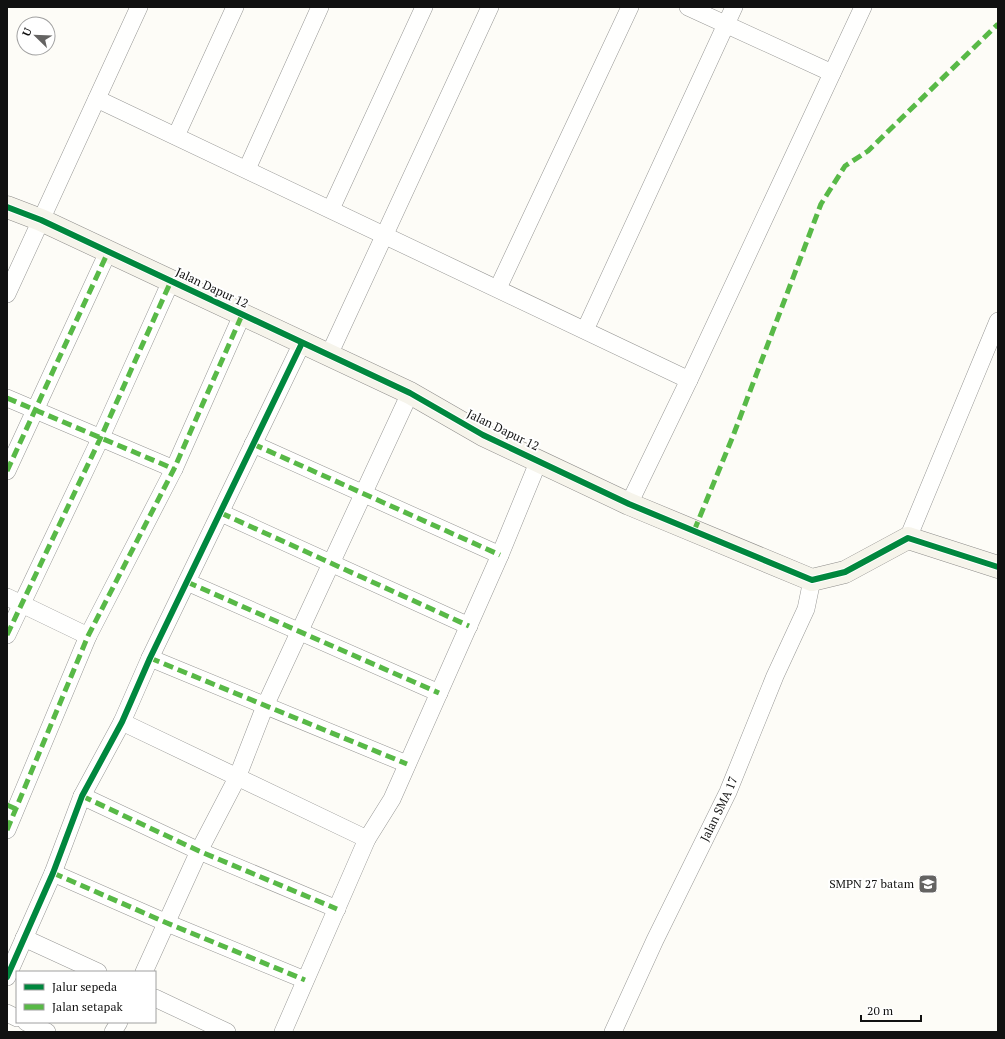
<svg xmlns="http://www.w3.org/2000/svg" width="1005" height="1039" font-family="'PT Serif',serif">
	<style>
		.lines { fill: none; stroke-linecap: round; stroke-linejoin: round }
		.street-casing { stroke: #979795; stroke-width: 18 }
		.secondary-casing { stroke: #8e8d8b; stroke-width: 23 }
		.street { stroke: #fffffe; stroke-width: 17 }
		.secondary { stroke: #f6f4eb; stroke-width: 22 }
		.quiet { stroke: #58b947; stroke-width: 5; stroke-dasharray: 10 5; stroke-linecap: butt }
		.cycleway-casing { stroke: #fff; stroke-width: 8 }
		.cycleway { stroke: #00873e; stroke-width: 6 }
		.labels { text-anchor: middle; stroke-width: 4; stroke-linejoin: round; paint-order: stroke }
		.street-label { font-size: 12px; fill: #111; stroke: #fff }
		.poi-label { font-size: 12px; fill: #111; stroke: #fff; text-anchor: end }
	</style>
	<rect width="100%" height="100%" fill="#fdfcf7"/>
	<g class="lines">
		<defs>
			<g id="street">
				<path d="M688 7 832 73"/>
				<path d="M97 99 689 380"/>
				<path d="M176 136 235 7"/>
				<path d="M247 169 320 7"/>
				<path d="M331 209 424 7"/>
				<path d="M498 288 630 7"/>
				<path d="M7 294 139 7"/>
				<path d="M585 330 734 7"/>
				<path d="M329 355 490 7"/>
				<path d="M7 398 174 469"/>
				<path d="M253 444 500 555"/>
				<path d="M7 471 108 252"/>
				<path d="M629 504 689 380 863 7"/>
				<path d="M221 513 469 626"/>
				<path d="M908 538 998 321"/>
				<path d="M187 582 439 693"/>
				<path d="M7 597 88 636"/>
				<path d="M7 635 101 437 171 281"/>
				<path d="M150 658 407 764"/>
				<path d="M122 722 367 839"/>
				<path d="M82 796 199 851 337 909"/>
				<path d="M7 830 88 636 174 469 242 315"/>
				<path d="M53 873 167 923 305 980"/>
				<path d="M24 938 98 972"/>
				<path d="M144 972 199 851 237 778 265 706 410 393"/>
				<path d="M7 977 53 873 82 796 122 722 150 658 302 343"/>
				<path d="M155 998 227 1032"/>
				<path d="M7 1013 17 1018"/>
				<path d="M26 1022 47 1032"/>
				<path d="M113 1032 119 1022"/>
				<path d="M283 1032 367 839 392 799 500 555 539 460"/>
				<path id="s1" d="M613 1032 655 940 728 792 775 676 806 609 812 580"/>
			</g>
			<path id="secondary" d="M7 207 41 220 171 281 410 393 483 435 629 504 812 580 845 572 908 538 998 567"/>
		</defs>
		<use href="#street" class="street-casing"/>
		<use href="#secondary" class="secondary-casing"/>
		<use href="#street" class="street"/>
		<use href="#secondary" class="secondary"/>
		<path class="quiet" d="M7 398 174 469
			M253 444 500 555
			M7 471 108 252
			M221 513 469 626
			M694 531 733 436 821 204 845 166 868 151 998 24
			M187 582 439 693
			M7 635 101 437 171 281
			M150 658 407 764
			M82 796 199 851 337 909
			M7 805 16 809
			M7 830 88 636 174 469 242 315
			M53 873 167 923 305 980"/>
		<defs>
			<path id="cycleway" d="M7 207 41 220 171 281 410 393 483 435 629 504 812 580 845 572 908 538 998 567
				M7 977 53 873 82 796 122 722 150 658 302 343"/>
		</defs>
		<use href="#cycleway" class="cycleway-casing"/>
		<use href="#cycleway" class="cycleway"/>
	</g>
	<defs>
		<symbol id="school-square" viewBox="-11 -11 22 22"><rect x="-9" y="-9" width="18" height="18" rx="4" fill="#646362" stroke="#fff"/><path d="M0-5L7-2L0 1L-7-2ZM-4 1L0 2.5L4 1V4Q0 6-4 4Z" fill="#fff"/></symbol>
	</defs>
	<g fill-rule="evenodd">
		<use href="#school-square" x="917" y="873" width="22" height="22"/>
	</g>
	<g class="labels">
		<g class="street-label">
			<text transform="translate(212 288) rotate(25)" y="4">Jalan Dapur 12</text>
			<text transform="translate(503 430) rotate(26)" y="4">Jalan Dapur 12</text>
			<text dy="4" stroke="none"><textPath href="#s1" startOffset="247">Jalan SMA 17</textPath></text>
		</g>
		<g class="poi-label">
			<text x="914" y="888">SMPN 27 batam</text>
		</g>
	</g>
	<rect width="1005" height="1039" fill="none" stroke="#111111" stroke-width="16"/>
	<rect x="16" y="971" width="140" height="52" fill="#ffffff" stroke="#a0a0a0"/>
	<rect x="24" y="984" width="20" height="6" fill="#00873e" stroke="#a0a0a0"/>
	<text x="52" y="991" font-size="12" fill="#111111">Jalur sepeda</text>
	<rect x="24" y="1004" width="20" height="6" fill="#58b947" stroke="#a0a0a0"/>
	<text x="52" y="1011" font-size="12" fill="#111111">Jalan setapak</text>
	<g transform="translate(36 36) rotate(293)"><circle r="19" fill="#ffffff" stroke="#a0a0a0"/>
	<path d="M0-3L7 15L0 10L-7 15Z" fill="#646362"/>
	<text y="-6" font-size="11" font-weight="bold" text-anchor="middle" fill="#111111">U</text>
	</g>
	<path d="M861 1015v6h60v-6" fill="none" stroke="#111111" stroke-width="2"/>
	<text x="867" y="1015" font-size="12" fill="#111111" stroke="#ffffff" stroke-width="3" paint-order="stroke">20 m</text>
</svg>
